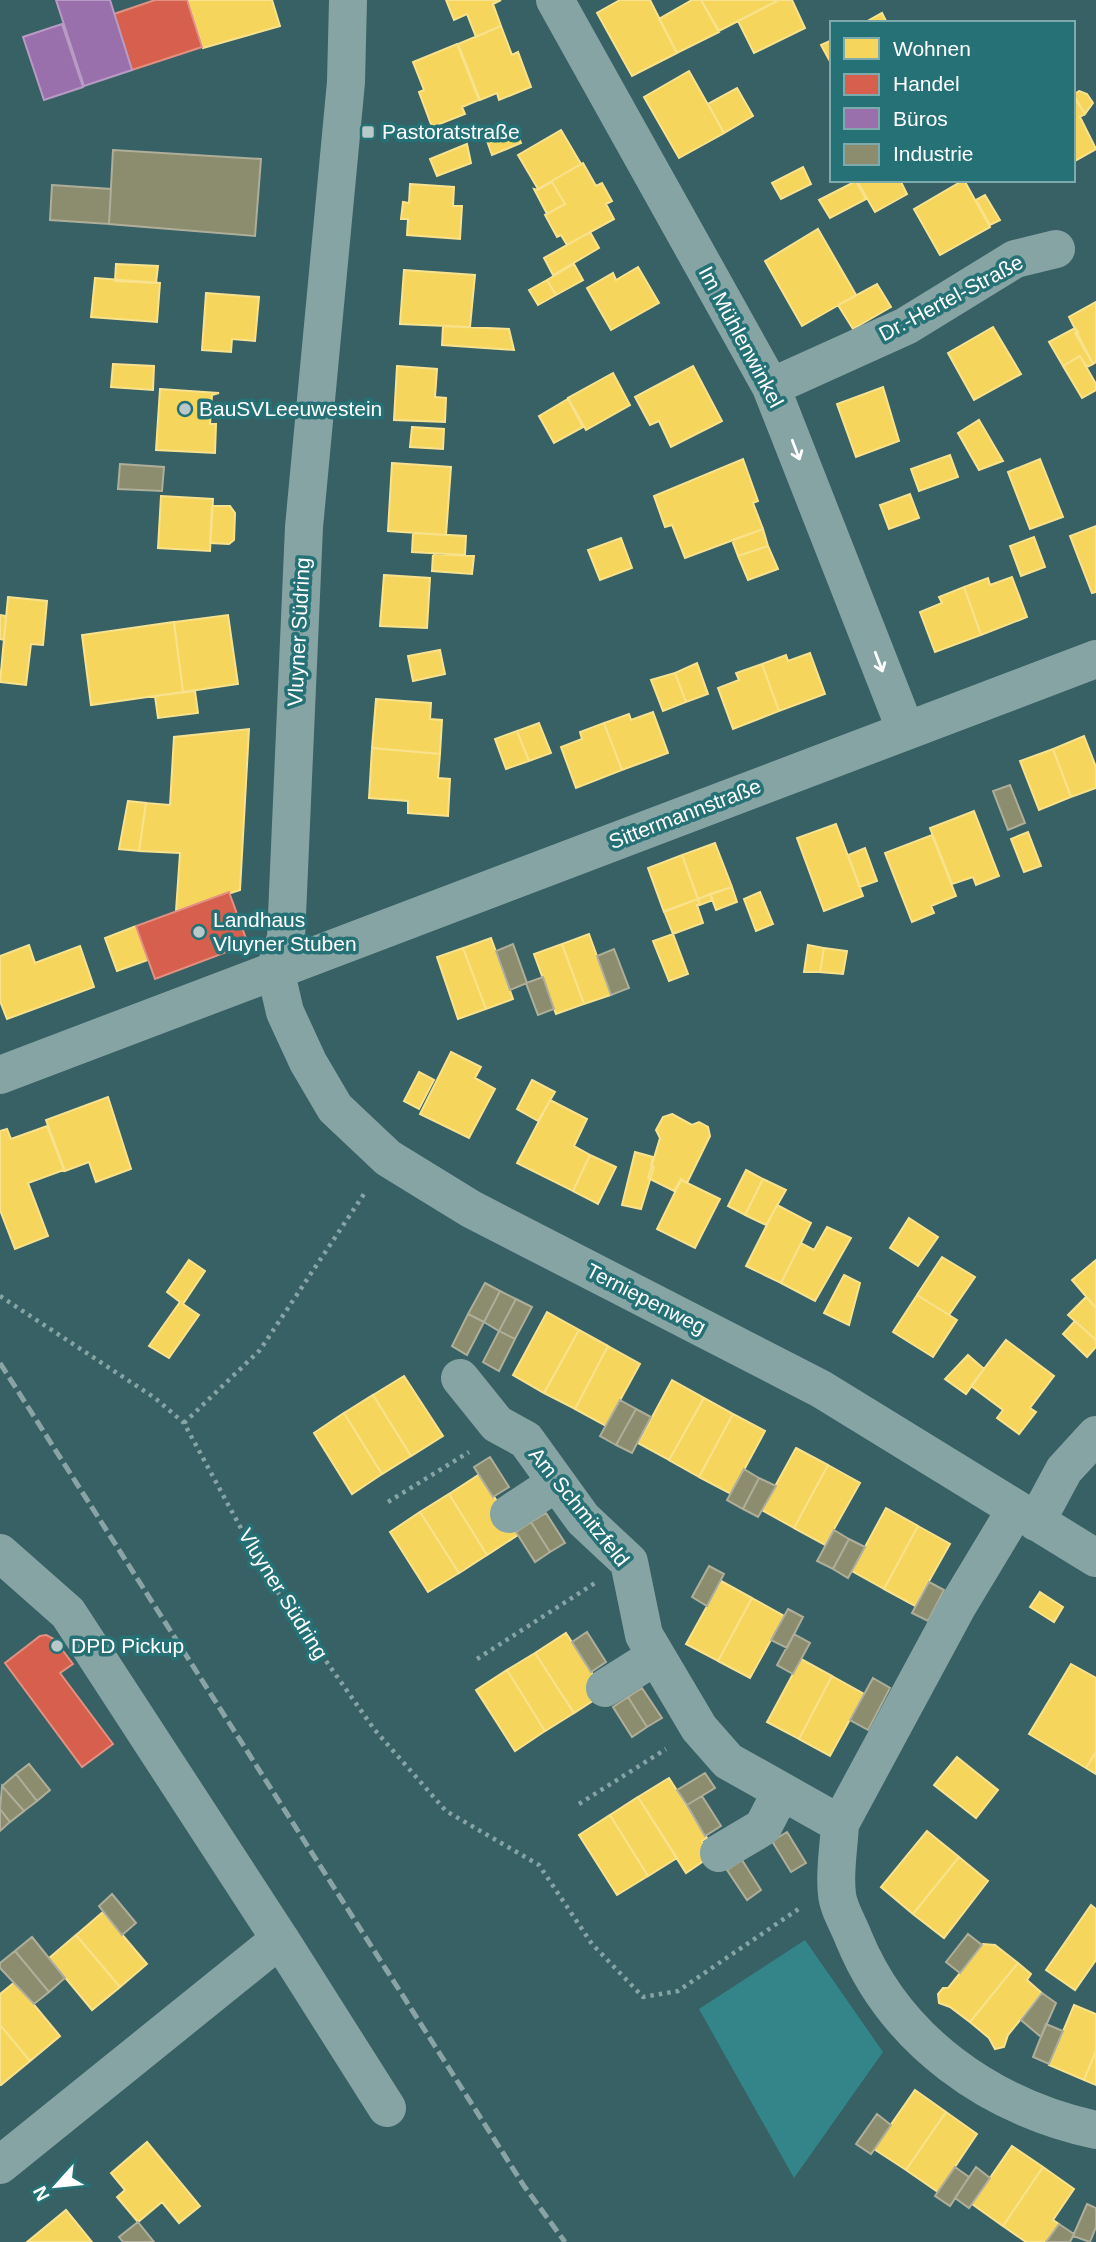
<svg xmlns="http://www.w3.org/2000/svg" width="1096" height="2242" font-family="Helvetica,sans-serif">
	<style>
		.green { fill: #348589 }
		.homes { fill: #f6d55c; stroke: #f9e28d; stroke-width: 2 }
		.shops { fill: #d6604d; stroke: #e29082; stroke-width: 2 }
		.offices { fill: #9970ab; stroke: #b89bc4; stroke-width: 2 }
		.industry { fill: #8c8c6e; stroke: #aeae9a; stroke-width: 2 }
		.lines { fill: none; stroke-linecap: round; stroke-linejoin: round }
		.path { stroke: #87a4a5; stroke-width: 4.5; stroke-dasharray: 3.5 5; stroke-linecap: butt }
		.minor { stroke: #87a4a5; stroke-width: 38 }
		.rail { stroke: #8aa4a5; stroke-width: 5; stroke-dasharray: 12 5; stroke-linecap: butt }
		.oneway { stroke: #fff }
		.poi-dot { fill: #b9c8c9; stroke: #257176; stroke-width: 2.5 }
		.labels { text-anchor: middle; stroke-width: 7; stroke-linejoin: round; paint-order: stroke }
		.poi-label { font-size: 21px; fill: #fff; stroke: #257176; text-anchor: start }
		.street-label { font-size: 21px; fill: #fff; stroke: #257176 }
	</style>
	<rect width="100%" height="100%" fill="#376164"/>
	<path class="green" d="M805 1940 883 2052 794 2178 699 2009Z"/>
	<path class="homes" d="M187 0H272L280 26 203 48Z
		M446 0H501L493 4 501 26 476 37 467 14 454 20Z
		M620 0H650L677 53 632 76 597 13Z
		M692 0H701L719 32 677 53 659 19Z
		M701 0H779L719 31Z
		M779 0H792L805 28 754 53 738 21Z
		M882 13 887 23H864Z
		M501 26 512 55 518 52 531 87 499 100 497 93 480 100 458 44Z
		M832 40V65L821 45Z
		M457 44 479 100 462 107 465 114 432 127 419 92 424 90 413 62Z
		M689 71 724 133 679 158 644 97Z
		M737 88 753 116 724 133 708 104Z
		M1079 91 1087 94 1093 103 1085 114 1073 95Z
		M1074 96 1085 114 1080 117 1096 149 1073 162Z
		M514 127 521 143 492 155 486 138Z
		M561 130 581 164 538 189 518 155Z
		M467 144 471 163 437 176 430 159Z
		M583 163 596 186 602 183 612 201 606 204 614 219 567 245 561 235 557 237 545 215 565 204 552 182 538 189Z
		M803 167 811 184 781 199 772 183Z
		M900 180 907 194 875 212 857 181Z
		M964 180 990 227 940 255 914 209Z
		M856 181 866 199 830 218 819 200Z
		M552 182 565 204 547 214 534 189 538 190Z
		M410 184 454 187 453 206H462L460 239 407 235 408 219H401L403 202 409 203Z
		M985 195 1000 220 990 225 976 200Z
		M818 229 856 295 802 326 765 261Z
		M590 232 599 248 553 275 544 258Z
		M116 264 158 266 156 283 115 281Z
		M574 264 583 280 556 295 547 280Z
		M638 267 659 303 611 330 587 288 613 273 616 280Z
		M404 270 475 275 470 327 400 324Z
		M95 278 160 283 157 322 91 317Z
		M547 280 556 295 538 305 529 290Z
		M877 284 891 307 853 329 838 305Z
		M206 293 259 297 255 341 232 339 231 352 202 350Z
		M1096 302V362L1093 364 1069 317Z
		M443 326 509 329 514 350 442 345Z
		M993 327 1021 374 974 400 948 353Z
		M1075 328 1078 332 1075 333 1093 364 1087 367 1080 356 1063 366 1049 342Z
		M1080 356 1096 384V390L1082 398 1063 366Z
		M113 364 154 366 153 390 111 387Z
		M397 366 437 369 435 397 446 398 445 422 394 420Z
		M693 366 722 421 671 447 659 421 650 425 635 397Z
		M613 373 630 405 586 430 568 398Z
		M883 387 899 441 856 457 837 404Z
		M160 389 219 393 212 395 210 424H216L215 453 156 450Z
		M568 399 583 427 554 443 539 416Z
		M979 420 1003 461 979 470 958 433Z
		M412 427 444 429 443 449 410 447Z
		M950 455 958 477 919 491 911 469Z
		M743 459 758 501 753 503 763 529 685 558 672 525 665 527 654 496Z
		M1040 459 1063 517 1030 529 1008 472Z
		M392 463 451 467 446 535 388 531Z
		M910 494 919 518 889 529 880 505Z
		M161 496 213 499 210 551 158 548Z
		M212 506H230L235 513 234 540 229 544 210 543Z
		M1096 526V592L1092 593 1070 536Z
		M763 529 768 546 738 556 732 540Z
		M413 533 466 536 465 555 412 552Z
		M1034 537 1045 567 1021 576 1010 546Z
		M621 538 632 568 600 580 588 550Z
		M768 546 778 569 748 580 738 556Z
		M433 554 474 556 472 574 432 571Z
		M384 575 430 578 427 628 380 626Z
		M1012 577 1027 617 981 635 964 587 988 578 990 585Z
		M964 587 981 635 935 652 920 612 942 603 939 597Z
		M8 597 47 601 43 645 31 644 26 685 0 682Z
		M0 615 6 616 4 640 0 639Z
		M228 615 238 684 183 692 174 622Z
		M174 622 183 692 91 705 82 635Z
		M440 650 445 674 413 681 408 656Z
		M810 653 825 694 779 711 762 664 786 655 788 661Z
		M697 663 708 694 686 702 675 673Z
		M762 664 779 711 733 729 718 688 739 680 736 673Z
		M675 673 686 702 663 711 651 680Z
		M195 691 198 713 158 718 155 696Z
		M376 699 431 703 430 719 442 720 440 754 372 748Z
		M653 712 668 753 622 770 604 723 629 714 631 720Z
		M539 723 551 753 529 761 517 731Z
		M604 723 622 770 576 788 561 747 582 739 580 732Z
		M249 729 240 890 176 911 180 853 139 851 146 803 170 805 174 737Z
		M517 731 529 761 506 769 495 739Z
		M1084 736 1096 767V788L1071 797 1053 749Z
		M372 748 440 754 438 778 450 779 448 816 408 813V801L369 798Z
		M1053 749 1071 797 1039 810 1020 761Z
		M128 801 146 803 139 851 119 849Z
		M974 811 999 876 976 885 973 877 952 884 930 828Z
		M836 824 863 896 824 911 797 838Z
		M1028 832 1041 866 1024 872 1011 839Z
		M932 835 956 896 931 906 934 913 912 922 885 853Z
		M715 843 732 887 698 899 682 855Z
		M865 848 877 881 860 887 848 855Z
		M682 855 698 899 664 912 648 868Z
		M732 887 737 902 716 910 710 894Z
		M760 892 773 924 756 931 744 899Z
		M710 894 713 900 700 905 698 899Z
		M698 899 700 905H697L703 923 673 934 664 911Z
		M136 926 148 960 117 971 105 938Z
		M589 934 611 995 584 1004 562 944Z
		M673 934 688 974 669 981 653 941Z
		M491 938 513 999 486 1009 463 948Z
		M562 944 584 1004 556 1014 534 954Z
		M29 945 35 963 80 946 94 987 7 1019 0 1001V956Z
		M808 945 824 948 820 972H804Z
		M463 948 486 1009 458 1019 437 957Z
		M824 948 847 951 843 974 820 972Z
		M451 1052 481 1067 475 1078 495 1089 469 1138 420 1114Z
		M419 1072 434 1080 419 1109 404 1101Z
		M532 1080 555 1092 538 1121 517 1109Z
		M108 1097 131 1169 96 1182 89 1162 65 1171 46 1120Z
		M550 1100 587 1119 574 1146 590 1155 573 1191 517 1163Z
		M672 1114 692 1125 699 1122 708 1127 710 1136 687 1183 681 1179 674 1191 648 1178 660 1138 656 1130 663 1117Z
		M47 1126 64 1170 28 1183 48 1236 15 1249 0 1210V1131L7 1129 11 1139Z
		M635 1152 653 1157 651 1165 654 1167 641 1209 622 1205Z
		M590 1155 616 1167 598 1204 573 1191Z
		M746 1170 763 1179 745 1215 728 1206Z
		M763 1179 786 1190 766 1225 745 1215Z
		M681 1180 720 1199 695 1248 657 1229Z
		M777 1205 811 1223 781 1283 746 1266Z
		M909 1218 938 1237 918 1266 890 1248Z
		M827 1227 851 1238 815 1301 781 1283 801 1243 814 1250Z
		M942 1257 975 1277 949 1315 917 1295Z
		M189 1260 205 1271 183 1304 199 1315 169 1358 149 1346 180 1302 167 1292Z
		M1096 1260V1308L1072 1280Z
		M844 1275 860 1283 849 1325 824 1313Z
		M917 1295 957 1320 933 1357 893 1332Z
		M1086 1297 1096 1308V1340L1068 1315Z
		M547 1312 579 1330 544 1393 513 1375Z
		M1075 1321 1096 1340V1347L1087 1357 1063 1334Z
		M579 1330 608 1346 575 1409 544 1393Z
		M1006 1340 1054 1376 1030 1408 1036 1412 1019 1434 997 1418 1003 1410 971 1386Z
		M608 1346 640 1364 606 1426 575 1409Z
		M968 1355 984 1369 966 1394 945 1379Z
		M404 1376 443 1436 411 1456 373 1395Z
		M672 1380 704 1398 669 1460 638 1443Z
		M373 1395 411 1456 382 1474 344 1413Z
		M704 1398 733 1414 699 1477 669 1460Z
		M344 1413 382 1474 352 1494 314 1433Z
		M733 1414 765 1431 731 1494 699 1477Z
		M796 1448 828 1465 794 1528 762 1510Z
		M828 1465 860 1483 825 1545 794 1528Z
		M480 1474 518 1535 487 1555 449 1494Z
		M449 1494 487 1555 459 1573 420 1512Z
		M886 1508 918 1526 884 1589 852 1571Z
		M420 1512 459 1573 428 1592 390 1532Z
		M918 1526 950 1544 915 1606 884 1589Z
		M721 1581 752 1598 718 1661 686 1644Z
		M1040 1592 1063 1607 1054 1622 1030 1607Z
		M752 1598 784 1616 750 1678 718 1661Z
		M566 1633 605 1693 574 1713 535 1653Z
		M535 1653 574 1713 545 1731 507 1670Z
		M801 1659 832 1676 799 1739 767 1722Z
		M1071 1664 1096 1678V1752L1086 1768 1029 1734Z
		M507 1670 545 1731 515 1751 476 1690Z
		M832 1676 864 1694 830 1756 799 1739Z
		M1096 1752V1774L1086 1768Z
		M957 1757 998 1790 976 1818 934 1785Z
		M669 1778 707 1838 702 1841 711 1856 686 1873 638 1797Z
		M638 1797 677 1858 648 1876 610 1815Z
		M610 1815 648 1876 617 1895 579 1835Z
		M927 1831 959 1857 913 1914 881 1887Z
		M959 1857 988 1881 944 1938 913 1914Z
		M1091 1905 1096 1909V1960L1075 1990 1046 1970Z
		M103 1912 147 1964 120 1987 76 1935Z
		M76 1935 120 1987 92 2010 49 1958Z
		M983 1944 995 1945 1018 1963 970 2022 950 2007 939 2003 938 1994 943 1988H948Z
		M1018 1963 1031 1974 1027 1980 1042 1993 1008 2035 1004 2047 995 2049 989 2038 970 2022Z
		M15 1982 60 2036 30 2061 0 2025V1994Z
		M1074 2005 1096 2014V2051L1084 2080 1049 2065Z
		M0 2025 30 2061 1 2085H0Z
		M1096 2051V2085L1084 2080Z
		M915 2090 946 2112 906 2170 874 2149Z
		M946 2112 977 2134 938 2192 906 2170Z
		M147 2142 200 2206 179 2223 162 2202 138 2222 117 2197 125 2190 111 2173Z
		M1012 2146 1043 2167 1003 2226 972 2204Z
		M1043 2167 1074 2189 1053 2220 1059 2224 1046 2242H1026L1003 2226Z
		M66 2210 92 2242H27Z"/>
	<path class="shops" d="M155 0H187L202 47 132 70 114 14Z
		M229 892 248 944 155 979 136 926Z
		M46 1635 54 1639 73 1664 60 1673 113 1744 82 1767 5 1663 40 1636Z"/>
	<path class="offices" d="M56 0H110L132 70 84 86Z
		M62 24 83 87 44 100 23 37Z"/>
	<path class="industry" d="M113 150 261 159 255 236 109 224Z
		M52 185 111 189 109 224 50 220Z
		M120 464 164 467 162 491 118 489Z
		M1010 785 1025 823 1008 830 993 791Z
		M513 944 527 983 510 990 496 951Z
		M614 949 629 988 611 995 597 956Z
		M543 977 554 1009 538 1015 526 983Z
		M485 1283 500 1291 484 1322 468 1314Z
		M500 1291 516 1299 499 1331 484 1322Z
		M516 1299 532 1307 515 1339 499 1331Z
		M468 1314 484 1322 467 1355 452 1346Z
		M499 1331 515 1339 499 1371 483 1362Z
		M620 1400 636 1409 616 1445 600 1436Z
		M636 1409 651 1417 632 1453 616 1445Z
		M490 1457 509 1487 493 1497 474 1467Z
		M744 1469 759 1478 743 1509 727 1500Z
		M759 1478 776 1486 758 1517 743 1509Z
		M546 1513 565 1543 550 1552 531 1522Z
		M531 1522 550 1552 535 1562 516 1532Z
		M834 1530 849 1539 833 1569 817 1561Z
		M849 1539 865 1547 848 1578 833 1569Z
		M709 1566 724 1574 707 1606 692 1597Z
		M929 1582 944 1590 928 1621 912 1613Z
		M788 1609 803 1617 787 1648 771 1640Z
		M587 1632 606 1662 591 1672 572 1642Z
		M794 1634 810 1643 793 1674 777 1665Z
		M873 1678 890 1688 868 1730 850 1720Z
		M642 1688 662 1718 647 1727 628 1697Z
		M628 1697 647 1727 632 1737 613 1707Z
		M29 1764 50 1790 37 1801 16 1774Z
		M705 1773 715 1788 687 1805 677 1790Z
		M16 1774 37 1801 24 1811 2 1786Z
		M2 1786 24 1811 10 1822 0 1809Z
		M702 1796 721 1826 705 1836 687 1805Z
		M0 1809 10 1822 0 1831Z
		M787 1832 806 1863 791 1872 772 1841Z
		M742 1860 761 1890 747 1900 727 1870Z
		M112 1894 136 1923 122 1935 99 1906Z
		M968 1934 982 1945 960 1973 946 1962Z
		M32 1937 65 1978 49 1992 15 1951Z
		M15 1951 49 1992 34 2004 0 1968V1963Z
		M1042 1993 1056 2003 1041 2037 1021 2020Z
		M1046 2024 1063 2031 1049 2064 1033 2057Z
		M877 2114 891 2125 871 2154 856 2144Z
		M955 2167 969 2177 950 2206 935 2196Z
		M976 2167 990 2178 969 2208 955 2198Z
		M1087 2204 1096 2208V2227L1090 2242 1073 2236Z
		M138 2222 154 2242H123L119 2237Z
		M1059 2224 1074 2234 1070 2242H1046Z"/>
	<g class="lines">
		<path class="path" d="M0 1296 155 1398 184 1423 269 1580 374 1729 446 1811 539 1865 592 1944 643 1997 678 1991 800 1908
			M184 1423 260 1350 366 1191
			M388 1502 469 1452
			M477 1659 595 1583
			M579 1804 666 1749"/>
		<path class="minor" d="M555 0 771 387 906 731
			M771 387 906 326 1015 259 1056 249
			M275 969 285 1012 308 1062 335 1108 388 1158 471 1209 821 1389 1096 1558
			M275 969 286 938 304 527 346 82 348 0
			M0 1075 1096 659
			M460 1378 497 1424 526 1440 583 1519 629 1562 644 1635 699 1728 728 1761 840 1824 957 1607 1016 1509
			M509 1514 556 1483
			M1036 1522 1064 1470 1096 1435
			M0 1553 68 1613 280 1939 0 2165
			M605 1688 656 1656
			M840 1824C839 1847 834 1872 837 1894 838 1908 849 1925 854 1939 896 2041 990 2107 1096 2130
			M719 1853 763 1827 781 1792
			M280 1939 387 2108"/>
		<path class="rail" d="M0 1363 524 2186 565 2242"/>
	</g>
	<defs><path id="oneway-shaft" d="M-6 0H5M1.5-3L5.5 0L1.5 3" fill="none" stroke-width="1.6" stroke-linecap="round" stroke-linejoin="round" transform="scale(1.75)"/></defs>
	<g class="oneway">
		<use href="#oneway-shaft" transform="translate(796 450) rotate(69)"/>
		<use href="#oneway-shaft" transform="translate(879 662) rotate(69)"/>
	</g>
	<g class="poi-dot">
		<rect x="361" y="125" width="14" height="14" rx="3.5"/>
		<circle cx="185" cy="409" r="7"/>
		<circle cx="199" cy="932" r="7"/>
		<circle cx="57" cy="1646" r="7"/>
	</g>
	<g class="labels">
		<g class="poi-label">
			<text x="382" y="139">Pastoratstraße</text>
			<text x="199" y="416">BauSVLeeuwestein</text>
			<text x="213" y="927">Landhaus<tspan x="213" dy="24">Vluyner Stuben</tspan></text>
			<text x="71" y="1653">DPD Pickup</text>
		</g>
		<g class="street-label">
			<text transform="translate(951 298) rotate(-28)" y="7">Dr.-Hertel-Straße</text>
			<text transform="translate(741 337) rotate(62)" y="7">Im Mühlenwinkel</text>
			<text transform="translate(299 632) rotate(-87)" y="7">Vluyner Südring</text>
			<text transform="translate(685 814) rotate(-21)" y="7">Sittermannstraße</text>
			<text transform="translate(646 1299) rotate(27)" y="7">Terniepenweg</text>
			<text transform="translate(579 1507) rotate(51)" y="7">Am Schmitzfeld</text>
			<text transform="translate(283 1594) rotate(58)" y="7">Vluyner Südring</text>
		</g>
	</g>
	<rect x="830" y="21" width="245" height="161" fill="#257176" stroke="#7caaad" stroke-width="2"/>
	<rect x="844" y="38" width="35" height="21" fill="#f6d55c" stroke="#7caaad" stroke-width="2"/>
	<text x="893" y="56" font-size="21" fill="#ffffff">Wohnen</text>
	<rect x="844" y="74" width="35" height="21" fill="#d6604d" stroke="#7caaad" stroke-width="2"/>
	<text x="893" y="91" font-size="21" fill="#ffffff">Handel</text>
	<rect x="844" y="108" width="35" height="21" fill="#9970ab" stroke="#7caaad" stroke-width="2"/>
	<text x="893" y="126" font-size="21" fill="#ffffff">Büros</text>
	<rect x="844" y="144" width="35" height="21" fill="#8c8c6e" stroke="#7caaad" stroke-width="2"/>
	<text x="893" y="161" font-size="21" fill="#ffffff">Industrie</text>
	<g transform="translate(56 2186) rotate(243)" stroke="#257176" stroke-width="5" paint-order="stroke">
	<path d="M0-5L12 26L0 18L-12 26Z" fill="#ffffff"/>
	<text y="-10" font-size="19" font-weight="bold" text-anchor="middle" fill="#ffffff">N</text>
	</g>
</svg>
